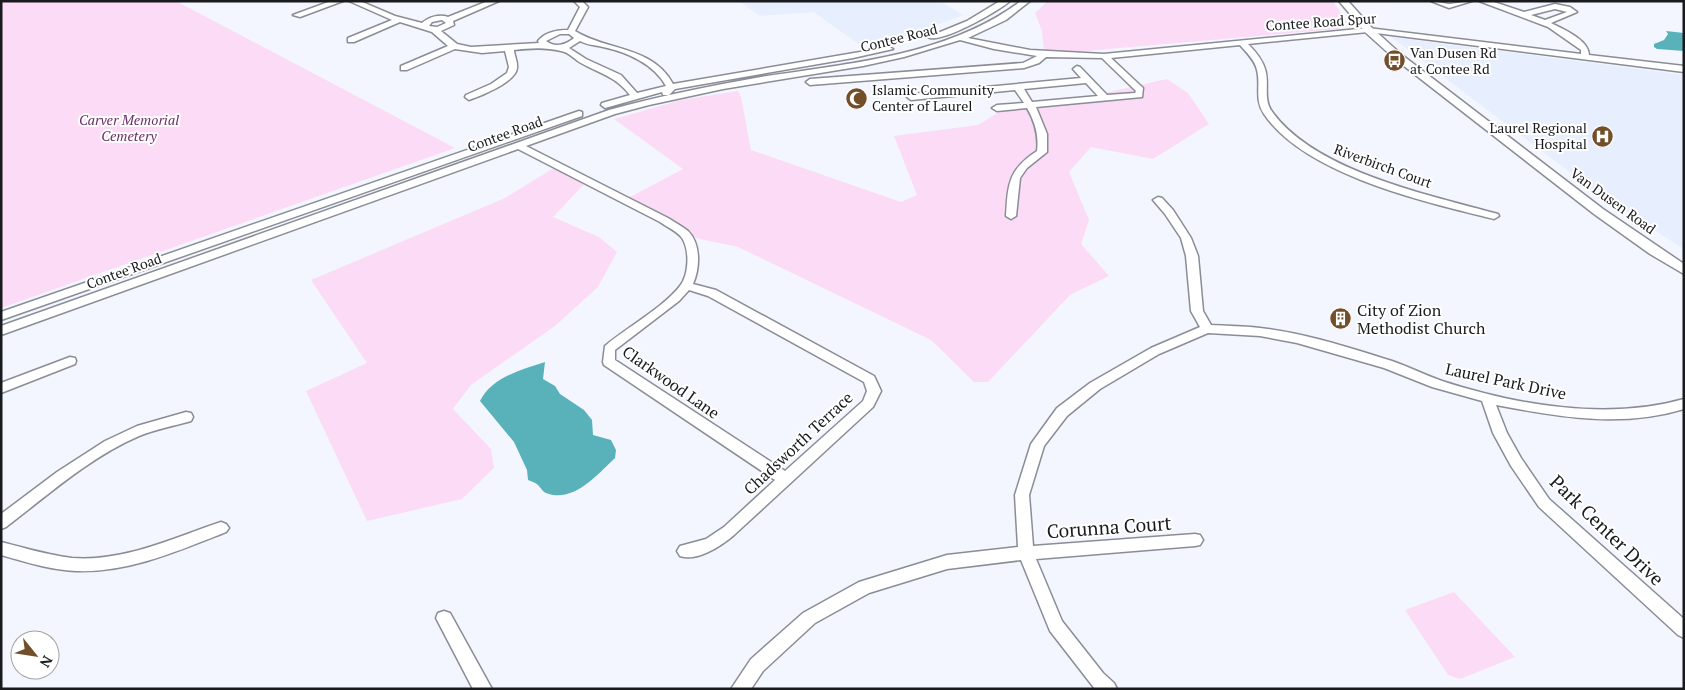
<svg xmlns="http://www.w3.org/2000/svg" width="1685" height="690" font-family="'PT Serif',serif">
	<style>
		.built { fill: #e7eefe }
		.green { fill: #fcdbf7 }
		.water { fill: #59b2ba }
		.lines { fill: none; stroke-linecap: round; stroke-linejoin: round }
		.minor-casing { stroke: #898d96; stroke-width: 3 }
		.major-casing { stroke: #898d96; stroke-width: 3 }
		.minor { fill: #fff; fill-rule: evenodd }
		.major { fill: #fff; fill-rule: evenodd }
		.labels { text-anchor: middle; stroke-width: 4; stroke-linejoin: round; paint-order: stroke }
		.far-street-label { font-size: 14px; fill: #191a1d; stroke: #fff }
		.far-poi-label { font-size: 14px; fill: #191a1d; stroke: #fff; text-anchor: start }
		.far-park-label { font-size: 14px; font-style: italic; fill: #6a2d66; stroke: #fff }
		.poi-label { font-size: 16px; fill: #191a1d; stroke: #fff; text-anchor: start }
		.street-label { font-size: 16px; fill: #191a1d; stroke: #fff }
		.near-street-label { font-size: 19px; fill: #191a1d; stroke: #fff }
	</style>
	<rect width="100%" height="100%" fill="#f3f6fe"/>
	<path class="built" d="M739 1H940L963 15 899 39 860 45 814 12 760 16Z
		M1391 37 1684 75V249L1604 198Z"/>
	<path class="green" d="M1 1H176L455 148 1 308Z
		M1048 1H1333L1345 19 1347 26 1337 29 1085 51 1044 52 1042 31 1035 13Z
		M1167 79 1188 93 1209 124 1153 159 1091 147 1069 172 1089 220 1081 244 1109 276 1070 295 988 382H974L931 340 738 247 686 236 624 200 683 169 614 119 681 100 738 91 741 97 751 150 901 202 917 195 894 136 978 125 1012 104 1096 95Z
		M557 166 587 181 553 217 599 237 617 252 598 287 555 326 471 385 453 409 491 449 494 468 462 499 367 521 306 391 367 363 311 280 505 198Z
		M1454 592 1515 657 1460 679 1448 675 1405 610Z"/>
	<path class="water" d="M1666 31 1684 33V51L1657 49 1654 47V44L1664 40 1668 34Z
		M545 362 543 379 555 386 560 394 584 410 592 420 593 435 611 440 616 450 615 458C598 474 573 504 546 493 543 492 541 488 538 485 536 483 531 481 528 480L527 470 514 442 480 401C492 377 521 370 545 362Z"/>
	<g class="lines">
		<defs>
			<path id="minor" d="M331 1H343L300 17 293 15Z
				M349 1H360L395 16 422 23C429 17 439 14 448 17L488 1H499L453 21 454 25 441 31 457 44 471 47 539 43 538 41C545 32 557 30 568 30L580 7 574 1H582L588 7 575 31C607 51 653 46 673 84L889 47 893 49 853 58 675 89 669 95H663L662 92 605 108 601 105 602 103 630 95C615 76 601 74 581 63 574 59 569 52 561 51 546 47 530 48 514 50 514 55 518 62 517 68 516 82 481 96 469 100L465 97 466 95 491 84 507 73 509 67 505 51 482 53 455 49 407 70H401V66L448 46 432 32 400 22 354 42H348V38L392 20ZM442 20 446 23 437 27 429 26 432 22ZM560 34H569L574 38C566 45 555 48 546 41ZM580 41C587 45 595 45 603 47 627 52 654 64 666 86L637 93 621 75 586 59 569 48Z
				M1000 1H1010C999 11 939 45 928 37L967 21Z
				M1021 1H1030L1006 20 968 38 1030 50 1104 54 1368 28 1581 54V50L1548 27 1479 1H1491L1524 12 1555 4 1570 7 1577 12 1551 23C1563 29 1589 40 1589 55L1684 66V72L1368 32 1248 44C1255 51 1262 59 1265 69 1270 84 1262 99 1273 113 1317 172 1429 195 1498 214L1499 216 1494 219C1426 202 1305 175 1264 114 1254 99 1261 85 1257 70 1255 60 1246 52 1240 45L1111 58 1143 88 1142 97 1036 107 1047 134V152L1027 168 1020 178 1016 216 1011 219 1006 216C1008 184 1008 170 1037 151 1039 135 1035 122 1027 108L997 111 992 108 997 105 1024 103 1015 90 911 100 907 97 911 94 1081 78 1073 69 1077 66 1080 67 1107 95 1135 93 1136 91 1102 58 1046 57 1039 63 1024 68 810 85 806 82 810 79 1023 63 1037 56 994 49 960 40 904 57 863 66 723 89 649 105 615 114 526 146 668 218C674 222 682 226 688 231 701 244 700 268 693 284L716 290 874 376 881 391 873 407 734 535C721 546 697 562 680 556L677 551 680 546 706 539 724 527 775 480 604 365 603 362 605 346C626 328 664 307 680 286 689 275 690 250 682 238 677 231 667 227 660 222L518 149 1 335V326L609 110C659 96 710 86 761 77 850 63 948 56 1021 1ZM1555 9 1567 12 1545 20 1531 15ZM1086 83 1098 96 1032 102 1024 89ZM689 290 708 296 864 382 867 391 863 401 785 471 615 360V350L679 301Z
				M1431 1 1449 4 1472 1 1449 8Z
				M579 111 582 112V116L1 320V312Z
				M1158 197 1162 198 1173 210 1191 238 1198 256 1203 311 1211 325C1227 326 1244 326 1260 328 1305 333 1350 348 1392 361 1409 367 1425 375 1442 381 1516 405 1607 421 1684 399V409C1621 428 1559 417 1496 405L1507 433 1521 458 1549 499 1684 619V638L1678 635 1539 507 1511 466 1493 433 1482 401 1432 387 1384 368 1297 343 1260 336 1208 333 1159 354 1100 389 1067 416 1044 446 1029 495 1033 546 1195 534 1200 535 1203 540 1200 545 1195 546 1036 559 1062 621 1103 673 1114 683 1117 689H1095L1050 631 1021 560 947 569 869 593 815 623 763 671 751 689H731L751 659 803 613 859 582 947 555 1018 547 1015 495 1031 444 1057 408 1090 383 1151 348 1200 327 1191 311 1186 256 1181 238 1165 214 1153 200Z
				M70 357 75 358 76 361 75 364 1 393V383Z
				M186 412 191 413 193 417 191 421C174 426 156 429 139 436 90 457 48 495 6 527L1 529V514L57 472 105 441 137 426Z
				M221 522 226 524 229 528 226 532C178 551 128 573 76 571 50 570 26 562 1 555V542C25 548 48 555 72 558 124 562 173 538 221 522Z
				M444 611 450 613 492 689H473L436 618 438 613Z"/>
			<path id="major" d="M1339 1H1348L1372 28 1402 55 1603 209 1684 264V274L1650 254 1594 214 1395 59 1365 32Z"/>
		</defs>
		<use href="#minor" class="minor-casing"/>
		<use href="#major" class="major-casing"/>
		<use href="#minor" class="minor"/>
		<use href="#major" class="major"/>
	</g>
	<defs>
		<symbol id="bus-disc" viewBox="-11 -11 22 22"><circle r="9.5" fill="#734f29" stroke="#fff"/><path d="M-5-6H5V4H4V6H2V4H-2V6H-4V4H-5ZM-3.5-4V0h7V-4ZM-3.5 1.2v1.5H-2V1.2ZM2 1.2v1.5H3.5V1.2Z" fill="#fff"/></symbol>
		<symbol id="mosque-disc" viewBox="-11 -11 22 22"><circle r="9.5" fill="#734f29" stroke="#fff"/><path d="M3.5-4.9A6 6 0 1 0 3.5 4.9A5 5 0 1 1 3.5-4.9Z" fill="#fff"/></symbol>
		<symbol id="hospital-disc" viewBox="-11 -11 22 22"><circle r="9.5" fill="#734f29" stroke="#fff"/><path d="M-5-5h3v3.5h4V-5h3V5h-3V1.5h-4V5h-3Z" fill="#fff"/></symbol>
		<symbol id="building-disc" viewBox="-11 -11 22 22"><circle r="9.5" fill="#734f29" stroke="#fff"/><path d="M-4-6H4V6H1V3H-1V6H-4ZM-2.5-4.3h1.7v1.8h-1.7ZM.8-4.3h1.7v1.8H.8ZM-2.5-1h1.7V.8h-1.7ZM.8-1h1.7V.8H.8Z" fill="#fff"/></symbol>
	</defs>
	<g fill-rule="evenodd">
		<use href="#bus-disc" x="1382" y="48" width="25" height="25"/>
		<use href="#mosque-disc" x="844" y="86" width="25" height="25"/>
		<use href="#hospital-disc" x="1590" y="124" width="25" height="25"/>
		<use href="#building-disc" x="1328" y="306" width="25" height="25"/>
	</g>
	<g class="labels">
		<g class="far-street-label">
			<text transform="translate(1321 22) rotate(-4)" y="5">Contee Road Spur</text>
			<text transform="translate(899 38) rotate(-14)" y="5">Contee Road</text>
			<text transform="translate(505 134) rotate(-20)" y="5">Contee Road</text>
			<text transform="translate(1383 166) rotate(20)" y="5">Riverbirch Court</text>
			<text transform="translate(1613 201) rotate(36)" y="5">Van Dusen Road</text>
			<text transform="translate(124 271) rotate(-20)" y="5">Contee Road</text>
		</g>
		<g class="far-poi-label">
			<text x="1410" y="58">Van Dusen Rd<tspan x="1410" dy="16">at Contee Rd</tspan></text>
			<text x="872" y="95">Islamic Community<tspan x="872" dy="16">Center of Laurel</tspan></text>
			<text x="1587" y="133" text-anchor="end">Laurel Regional<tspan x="1587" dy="16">Hospital</tspan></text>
		</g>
		<g class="far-park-label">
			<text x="129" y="125">Carver Memorial<tspan x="129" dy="16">Cemetery</tspan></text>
		</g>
		<g class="poi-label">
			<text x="1357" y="316">City of Zion<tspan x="1357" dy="18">Methodist Church</tspan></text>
		</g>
		<g class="street-label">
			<text transform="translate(1506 381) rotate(12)" y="6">Laurel Park Drive</text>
			<text transform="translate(671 382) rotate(35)" y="6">Clarkwood Lane</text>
			<text transform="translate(798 443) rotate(-43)" y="6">Chadsworth Terrace</text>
		</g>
		<g class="near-street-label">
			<text transform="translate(1109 527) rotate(-4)" y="7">Corunna Court</text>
			<text transform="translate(1607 530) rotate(44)" y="7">Park Center Drive</text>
		</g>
	</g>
	<rect width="1685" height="690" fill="none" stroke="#191a1d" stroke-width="5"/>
	<g transform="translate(35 655) rotate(120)"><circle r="24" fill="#ffffff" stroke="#a3a3a5"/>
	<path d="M0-4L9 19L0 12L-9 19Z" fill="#734f29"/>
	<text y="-8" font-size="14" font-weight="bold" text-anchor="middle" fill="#191a1d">N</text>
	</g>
</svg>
